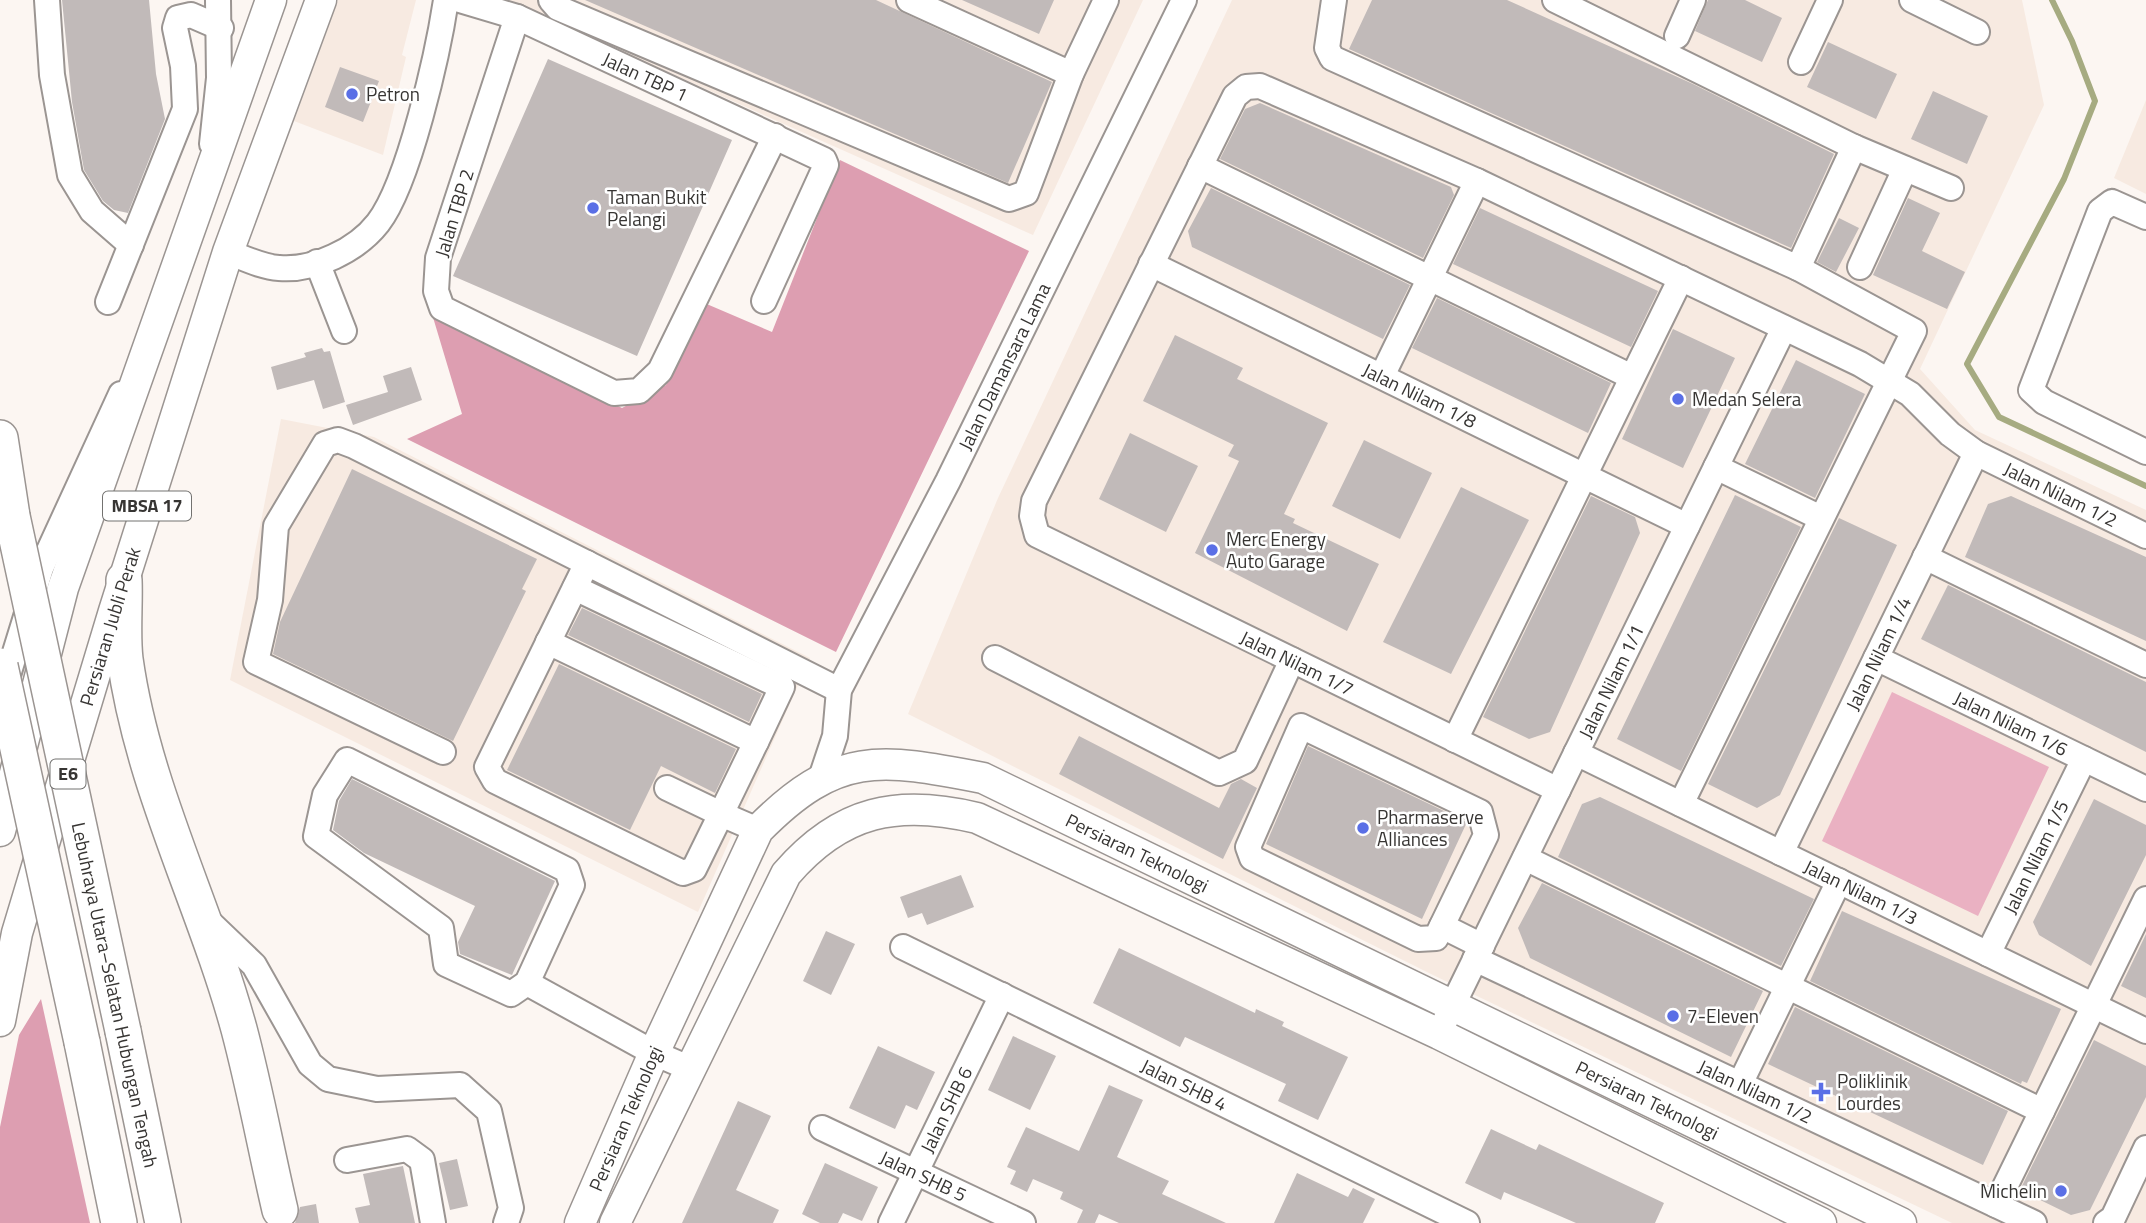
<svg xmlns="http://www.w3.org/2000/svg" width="2146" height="1223" font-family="'Titillium Web',sans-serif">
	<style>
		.built { fill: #f7eae1 }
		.green { fill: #eab1c2 }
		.forest { fill: #dd9eb1 }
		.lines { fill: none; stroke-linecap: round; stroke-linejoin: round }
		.stream { stroke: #a6ab81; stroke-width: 6 }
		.building { fill: #c1bab9 }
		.minor-casing { stroke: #9b9592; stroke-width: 28 }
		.major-casing { stroke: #9b9592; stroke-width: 33 }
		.highway-casing { stroke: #9b9592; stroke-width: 38 }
		.minor { stroke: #fff; stroke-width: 24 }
		.major { stroke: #fff; stroke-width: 30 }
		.highway { stroke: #fff; stroke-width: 35 }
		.highway-bridge-casing { stroke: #9b9592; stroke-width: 38; stroke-linecap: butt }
		.highway-bridge { stroke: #fff; stroke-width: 35 }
		.poi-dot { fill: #5a6fe6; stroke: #fff; stroke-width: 2.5 }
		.labels { text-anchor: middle; stroke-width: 5; stroke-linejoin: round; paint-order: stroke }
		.shield { fill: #fff; stroke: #737270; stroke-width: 2 }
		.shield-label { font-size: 18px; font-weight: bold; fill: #373533 }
		.street-label { font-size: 19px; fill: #373533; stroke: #fff }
		.poi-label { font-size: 19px; fill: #373533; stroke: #fff; text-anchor: start }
	</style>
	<rect width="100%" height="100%" fill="#fcf6f2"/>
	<path class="built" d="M338 0H416L402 55 406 57 383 155 294 121Z
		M506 0H1143L1033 235Z
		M1232 0H2022L2044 105 1920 369 1975 430 2146 510V1223H1952L1433 975 908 714 998 498Z
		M2146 100V194L2114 178Z
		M281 419 374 437 810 658 698 912 230 680Z"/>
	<path class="green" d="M1892 692 2049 767 1978 916 1822 841Z"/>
	<path class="forest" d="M840 160 1029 251 836 652 407 439 462 414 432 314 622 408 666 385 695 299 772 332Z
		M41 999 90 1223H0V1127L19 1035Z"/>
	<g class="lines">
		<path class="stream" d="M2052 0 2072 41 2095 101 2064 179 1967 364 1999 417 2146 486"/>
	</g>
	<path class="building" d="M62 0H149L156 74 165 119 128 213 114 210 103 201 84 170 72 102Z
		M585 0H876L1052 82 1008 183Z
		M962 0H1054L1039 34Z
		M1372 0H1507L1693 84 1834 154 1791 248 1349 49Z
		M1708 0H1745L1782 18 1762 62 1695 31Z
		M1828 42 1897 74 1876 119 1807 87Z
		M548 59 732 140 637 356 453 276Z
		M340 67 379 81 363 122 325 107Z
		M1933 91 1988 116 1967 164 1911 139Z
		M1260 103 1451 187 1454 195 1423 258 1220 159 1245 109Z
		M1211 188 1410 285 1383 339 1192 247 1188 231Z
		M1908 198 1940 213 1922 251 1965 272 1947 309 1873 275Z
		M1480 208 1658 291 1631 347 1453 264Z
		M1839 218 1859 228 1836 272 1817 262Z
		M1437 298 1611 383 1588 433 1412 348Z
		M1673 329 1735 358 1683 468 1622 439Z
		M1175 335 1243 368 1237 379 1328 423 1284 514 1295 519 1293 523 1379 564 1347 631 1195 553 1239 461 1228 456 1234 445 1143 401Z
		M322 348 324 352 330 351 345 402 323 409 314 380 277 390 271 367 306 357 304 353Z
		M1796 360 1865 394 1815 498 1745 464Z
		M411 367 422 400 353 425 346 405 388 392 383 376Z
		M1130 433 1198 466 1166 532 1099 499Z
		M1364 440 1432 473 1400 539 1332 506Z
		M352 469 537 559 522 589 526 591 453 741 273 654 280 622Z
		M1461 487 1529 520 1451 674 1383 642Z
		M1735 495 1801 527 1681 771 1617 739Z
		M1591 496 1635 517 1640 533 1550 732 1529 739 1483 717Z
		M2011 496 2146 557V641L1965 557 1988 504Z
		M1839 518 1897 545 1780 795 1757 808 1708 784Z
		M1948 585 2146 682V752L1921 639Z
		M582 608 762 694 749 722 568 635Z
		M559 664 736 749 715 793 661 766 630 830 507 770Z
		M1079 736 1219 808 1231 784 1241 779 1257 788 1223 859 1059 774Z
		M1308 746 1467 822 1422 919 1266 844Z
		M352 779 555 881 512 975 460 954 458 942 475 906 364 853 333 830 339 801Z
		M1600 797 1814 899 1781 966 1558 857 1582 804Z
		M2094 799 2146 825V855L2091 966 2039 935 2033 922Z
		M961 875 974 907 927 925 922 913 908 918 900 897Z
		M1542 883 1763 991 1731 1057 1530 958 1518 928Z
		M1842 911 2061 1009 2027 1083 2022 1081 2021 1084 1810 981Z
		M826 931 855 944 831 995 803 981Z
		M2146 934V998L2121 986Z
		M1119 948 1255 1013 1256 1009 1284 1022 1282 1026 1348 1057 1318 1120 1278 1101 1286 1084 1185 1037 1180 1047 1093 1003Z
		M1795 1007 2008 1111 1983 1165 1768 1064Z
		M1013 1036 1056 1056 1030 1110 988 1090Z
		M2094 1040 2146 1066V1097L2090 1210 2071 1215 2020 1190Z
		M878 1046 935 1072 917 1110 906 1105 895 1129 849 1108Z
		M1109 1085 1143 1100 1117 1157 1169 1181 1162 1194 1226 1223H1119L1099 1214 1095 1223H1077L1083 1210 1060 1199 1063 1192 1033 1179 1027 1192 1010 1184 1016 1171 1007 1167 1026 1127 1079 1151Z
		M738 1101 771 1116 736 1190 779 1210 773 1223H682Z
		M1491 1129 1536 1150 1539 1144 1664 1203 1655 1223H1576L1504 1192 1501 1200 1465 1183Z
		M457 1159 468 1206 450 1210 439 1163Z
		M825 1163 878 1187 862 1221 843 1213 838 1223H820L802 1214Z
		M403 1166 415 1223H359L355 1208 370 1205 363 1174Z
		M1297 1173 1348 1197 1353 1188 1375 1199 1363 1223H1274Z
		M316 1204 319 1223H295L300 1207Z"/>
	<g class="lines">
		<defs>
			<g id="minor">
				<path d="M47 0 52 75 70 175 92 211 131 245"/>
				<path id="s1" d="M460 0 517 17 824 160 826 165 764 301"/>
				<path d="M551 0 558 8 1009 199 1026 193 1071 74 1106 0"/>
				<path d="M909 0 1071 74"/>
				<path d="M1334 0 1327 48 1332 58 1798 268 1854 147"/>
				<path d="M1555 0 1854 147 1951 188"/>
				<path d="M1912 0 1977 32"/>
				<path d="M517 17 438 258 436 291 442 308 614 393 639 391 660 371 775 136"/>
				<path d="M1677 36 1693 0"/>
				<path d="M1801 62 1830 0"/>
				<path d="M212 144 219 78 218 0"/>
				<path d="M1200 166 1632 377"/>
				<path d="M2146 217 2112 202 2100 211 2031 390 2044 402 2146 452"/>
				<path d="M228 252C244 258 262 267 279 268 314 271 357 250 378 223 409 183 438 53 446 0"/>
				<path d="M317 262 344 331"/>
				<path id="s2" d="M1151 264 1687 526"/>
				<path d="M1860 267 1905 169"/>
				<path d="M108 302 185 109 183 66 175 28 178 18 191 15 221 28"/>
				<path d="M1382 376 1477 181"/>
				<path d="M1716 467 1821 518"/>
				<path d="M1925 557 2146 665"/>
				<path d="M587 563 487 767 495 781 683 873 694 869 721 814 758 830"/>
				<path d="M575 588 782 687 756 742"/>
				<path d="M548 642 756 742 721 814 667 788"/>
				<path d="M995 658 1219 773 1245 761 1292 660"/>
				<path id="s3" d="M1876 658 2146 789"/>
				<path d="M4 688 41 568 121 394"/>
				<path d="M1301 726 1480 812 1486 835 1436 938 1418 939 1252 858 1248 847Z"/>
				<path d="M1455 740 1681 278"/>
				<path d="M443 752 256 662 270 600 276 526 325 444 338 440 354 446 839 690"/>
				<path id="s4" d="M1576 753 2146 1031"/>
				<path d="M347 760 567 870 572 885 527 983 511 994 446 964 441 928 316 836 325 795Z"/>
				<path id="s5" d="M820 781 835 736 839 690 948 481 1184 0"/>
				<path id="s6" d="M1558 790 1037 535 1032 516 1034 501 1235 96 1246 87 1260 86 1477 181 1860 364 1910 394 1950 434 1976 453 2146 536"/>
				<path d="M1681 804 1914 331 1798 268"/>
				<path id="s7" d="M1781 853 1976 453"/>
				<path d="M1525 858 2042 1111"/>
				<path d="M207 920 254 965 310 1064 328 1079 377 1089 460 1085 489 1111 511 1208 506 1223"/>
				<path d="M1442 926 1482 946"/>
				<path id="s8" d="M903 947 1467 1223"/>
				<path id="s9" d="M1988 954 2084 759"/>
				<path id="s10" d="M1475 959 2034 1223"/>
				<path d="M527 983 654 1053 691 1069"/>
				<path id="s11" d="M1445 1021 1784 328"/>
				<path d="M1740 1084 1839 881"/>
				<path id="s12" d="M822 1128 1023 1223"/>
				<path d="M347 1160 407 1149 422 1160 433 1223"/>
				<path d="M1996 1205 2146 899"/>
				<path id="s13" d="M891 1223 1002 995"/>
				<path d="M2106 1223 2113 1218 2146 1148"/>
			</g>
			<g id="major">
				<path d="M0 831 63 588 271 0"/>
				<path id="s14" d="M0 1021 17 933 114 611 228 252 321 0"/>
				<path id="s15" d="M580 1223 654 1053 758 830C837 750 879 758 983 778L1901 1223"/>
				<path d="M615 1223 786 874C841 810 898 799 977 818L1439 1034 1821 1223"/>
			</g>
			<path id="highway" d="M0 438 12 516
				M124 580C125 606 122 634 125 659 143 788 205 905 239 1029 255 1089 266 1150 280 1210
				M123 1031 163 1223
				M82 1042 119 1223"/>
		</defs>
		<use href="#minor" class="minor-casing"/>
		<use href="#major" class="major-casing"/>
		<use href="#highway" class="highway-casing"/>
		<use href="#minor" class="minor"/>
		<use href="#major" class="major"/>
		<use href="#highway" class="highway"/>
		<defs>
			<path id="highway-bridge" d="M12 516 123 1031
				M0 666 82 1042"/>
		</defs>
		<use href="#highway-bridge" class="highway-bridge-casing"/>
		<use href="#highway-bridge" class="highway-bridge"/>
	</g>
	<g class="poi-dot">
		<circle cx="352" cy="94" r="7"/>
		<circle cx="593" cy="208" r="7"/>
		<circle cx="1678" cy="399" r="7"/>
		<circle cx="1212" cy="550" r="7"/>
		<circle cx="1363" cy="828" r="7"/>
		<circle cx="1673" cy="1016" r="7"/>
		<path d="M1817.5 1081.5h7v7h7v7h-7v7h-7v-7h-7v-7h7z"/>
		<circle cx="2061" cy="1191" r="7"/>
	</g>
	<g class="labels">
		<g class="shield">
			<rect x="103" y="491.5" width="88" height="29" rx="5"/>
			<rect x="50.5" y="759.5" width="35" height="29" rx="5"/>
		</g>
		<g class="shield-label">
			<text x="147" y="512">MBSA 17</text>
			<text x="68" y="780">E6</text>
		</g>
		<g class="street-label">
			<text dy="7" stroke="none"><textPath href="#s1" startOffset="201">Jalan TBP 1</textPath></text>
			<text transform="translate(454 213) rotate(-73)" y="7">Jalan TBP 2</text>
			<text dy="7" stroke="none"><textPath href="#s5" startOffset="457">Jalan Damansara Lama</textPath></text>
			<text dy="7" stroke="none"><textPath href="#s2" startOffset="299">Jalan Nilam 1/8</textPath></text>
			<text dy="7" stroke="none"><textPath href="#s6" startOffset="1998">Jalan Nilam 1/2</textPath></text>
			<text dy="7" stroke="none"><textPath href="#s14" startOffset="410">Persiaran Jubli Perak</textPath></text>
			<text dy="7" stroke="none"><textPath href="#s7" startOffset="222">Jalan Nilam 1/4</textPath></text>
			<text transform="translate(1297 663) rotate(26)" y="7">Jalan Nilam 1/7</text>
			<text dy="7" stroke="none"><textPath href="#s11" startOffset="378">Jalan Nilam 1/1</textPath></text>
			<text dy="7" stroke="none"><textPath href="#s3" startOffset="150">Jalan Nilam 1/6</textPath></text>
			<text dy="7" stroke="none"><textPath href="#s15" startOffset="849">Persiaran Teknologi</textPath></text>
			<text dy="7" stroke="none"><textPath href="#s9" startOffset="108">Jalan Nilam 1/5</textPath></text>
			<text dy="7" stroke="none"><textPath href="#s4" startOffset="317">Jalan Nilam 1/3</textPath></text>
			<text transform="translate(115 995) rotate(78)" y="7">Lebuhraya Utara–Selatan Hubungan Tengah</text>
			<text dy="7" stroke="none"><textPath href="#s8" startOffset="313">Jalan SHB 4</textPath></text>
			<text dy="7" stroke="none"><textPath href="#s10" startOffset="310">Jalan Nilam 1/2</textPath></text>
			<text dy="7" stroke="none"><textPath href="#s15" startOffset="1416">Persiaran Teknologi</textPath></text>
			<text dy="7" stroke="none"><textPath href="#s13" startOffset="126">Jalan SHB 6</textPath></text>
			<text dy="7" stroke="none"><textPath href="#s15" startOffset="114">Persiaran Teknologi</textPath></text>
			<text dy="7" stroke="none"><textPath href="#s12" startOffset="112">Jalan SHB 5</textPath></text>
		</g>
		<g class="poi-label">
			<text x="366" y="101">Petron</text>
			<text x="607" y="204">Taman Bukit<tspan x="607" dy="22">Pelangi</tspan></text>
			<text x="1692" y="406">Medan Selera</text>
			<text x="1226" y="546">Merc Energy<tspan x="1226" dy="22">Auto Garage</tspan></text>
			<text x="1377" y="824">Pharmaserve<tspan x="1377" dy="22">Alliances</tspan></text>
			<text x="1687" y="1023">7-Eleven</text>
			<text x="1837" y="1088">Poliklinik<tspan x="1837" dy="22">Lourdes</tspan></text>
			<text x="2047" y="1198" text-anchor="end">Michelin</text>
		</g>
	</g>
</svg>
